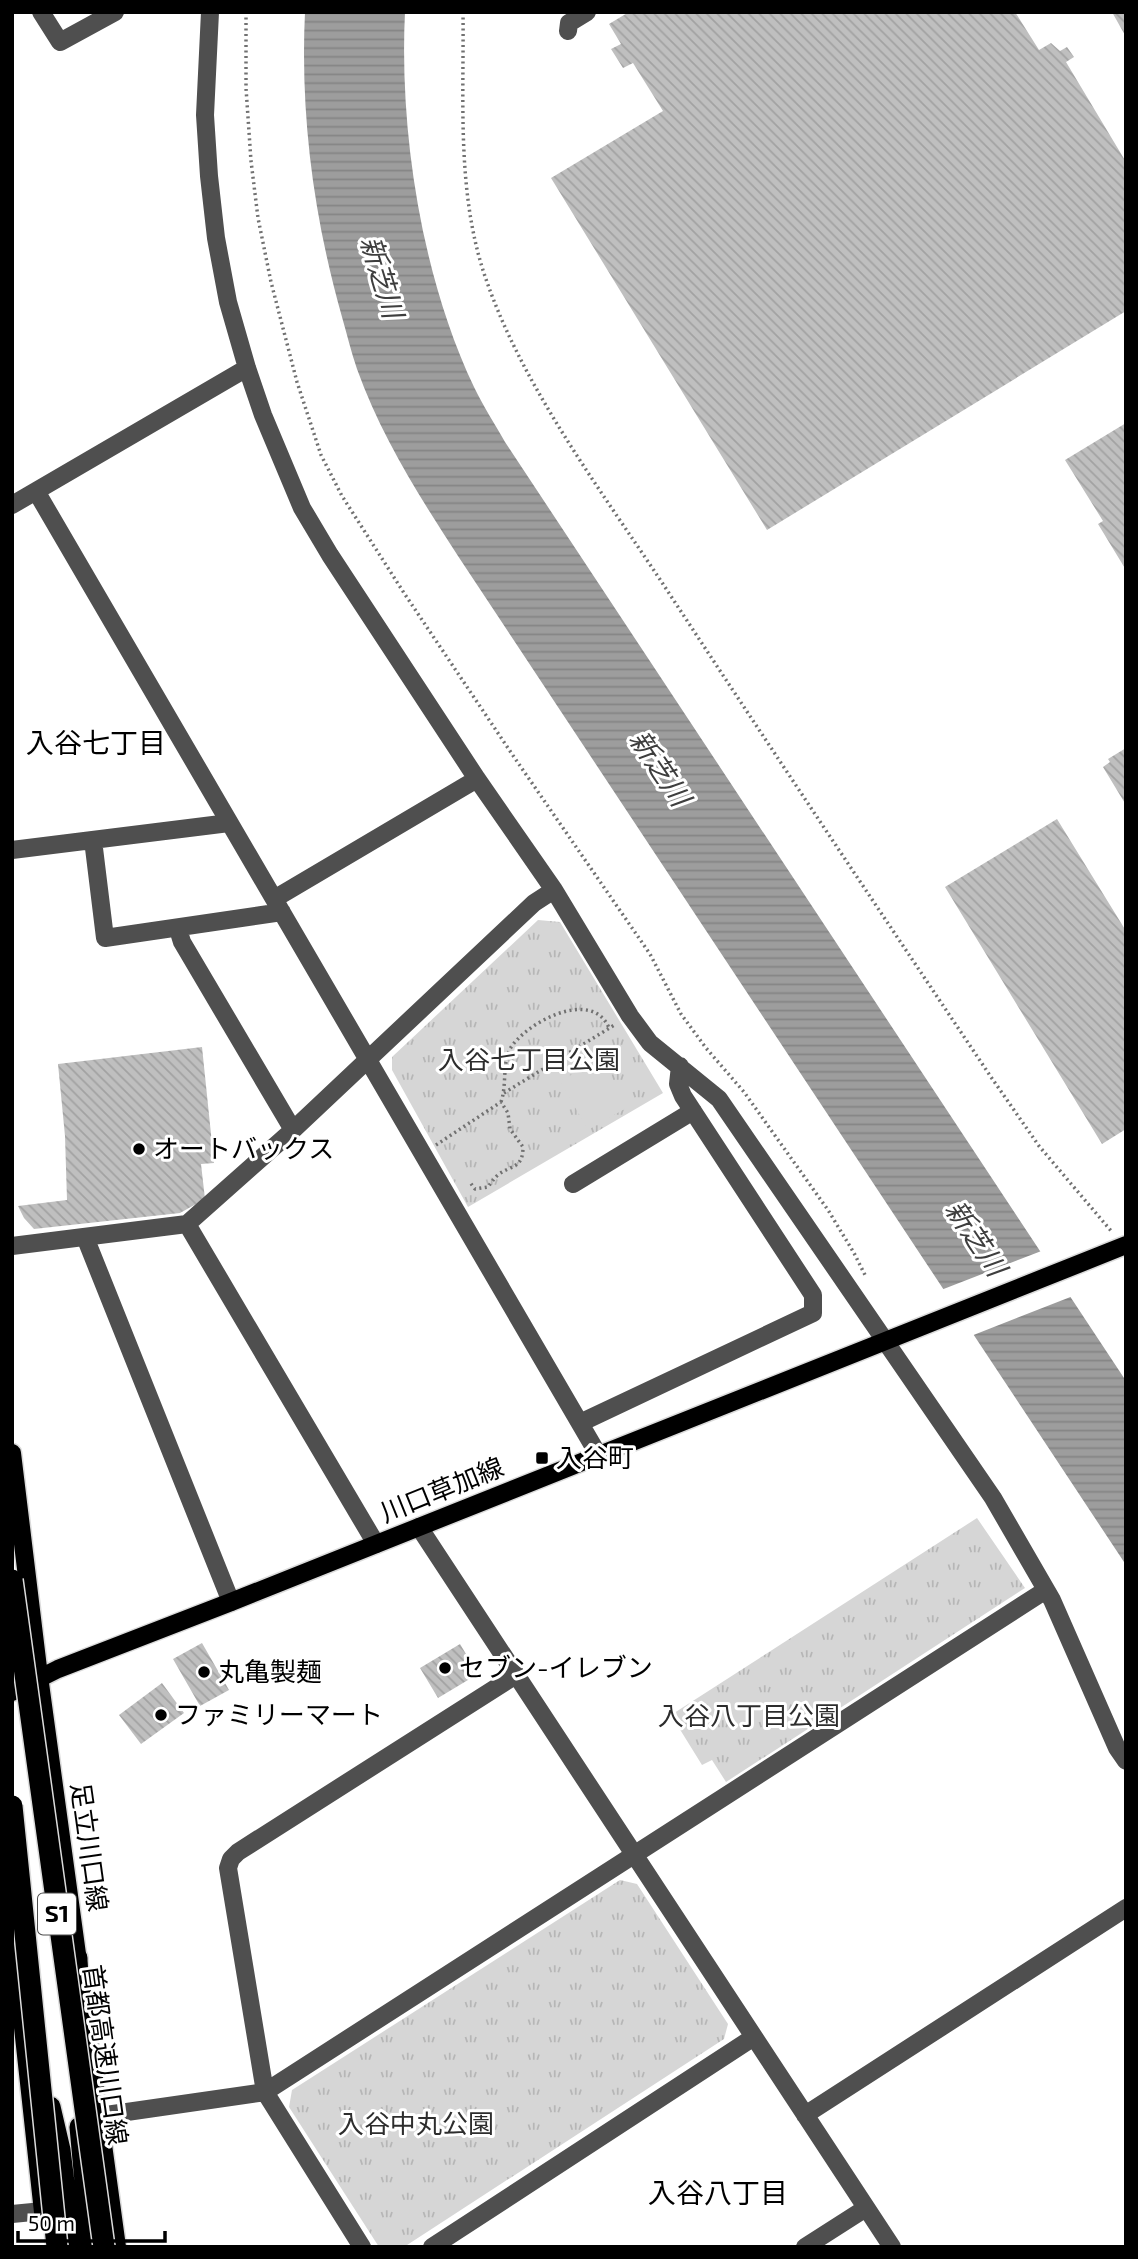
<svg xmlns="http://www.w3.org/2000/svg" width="1138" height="2259" font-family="'Exo 2','Noto Sans JP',sans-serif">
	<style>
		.park { fill: url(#park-tufts) }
		.pitch { fill: #d6d6d6 }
		.water { fill: url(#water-rules) }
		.pier { fill: #fff }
		.building { fill: url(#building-back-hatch) }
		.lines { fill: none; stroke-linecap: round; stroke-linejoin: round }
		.major-casing { stroke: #dbdbdb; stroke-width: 21 }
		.highway-casing { stroke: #dbdbdb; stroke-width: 24 }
		.path { stroke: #717171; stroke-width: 3.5; stroke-dasharray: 2 3.5; stroke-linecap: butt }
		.minor { stroke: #4f4f4f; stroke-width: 18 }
		.major { stroke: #000; stroke-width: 18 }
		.highway { stroke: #000; stroke-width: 21 }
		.highway-bridge-casing { stroke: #dbdbdb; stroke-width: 24; stroke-linecap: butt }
		.highway-bridge { stroke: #000; stroke-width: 21 }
		.poi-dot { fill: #000; stroke: #fff; stroke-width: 2.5 }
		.labels { text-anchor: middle; stroke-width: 6; stroke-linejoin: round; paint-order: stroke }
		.shield { fill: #fff; stroke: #4c4c4c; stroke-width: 2 }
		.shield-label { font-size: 24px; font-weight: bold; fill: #000 }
		.park-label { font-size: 26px; fill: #2d2d2d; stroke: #fff }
		.poi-label { font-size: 26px; fill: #000; stroke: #fff; text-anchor: start }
		.street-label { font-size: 26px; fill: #000; stroke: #fff }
		.water-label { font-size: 28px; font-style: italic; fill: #3e3e3e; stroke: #fff }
		.neighbourhood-label { font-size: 28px; fill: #000; stroke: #fff }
	</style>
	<defs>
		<pattern id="park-tufts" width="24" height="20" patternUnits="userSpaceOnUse" patternTransform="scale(1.75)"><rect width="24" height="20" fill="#d6d6d6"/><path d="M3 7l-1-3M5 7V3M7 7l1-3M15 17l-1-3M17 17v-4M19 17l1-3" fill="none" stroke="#b6b6b6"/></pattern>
		<pattern id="water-rules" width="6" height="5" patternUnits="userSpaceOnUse" patternTransform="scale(1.75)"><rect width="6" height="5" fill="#9d9d9d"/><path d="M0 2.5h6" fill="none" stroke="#858585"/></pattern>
		<pattern id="building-back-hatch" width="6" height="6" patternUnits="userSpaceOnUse" patternTransform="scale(1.75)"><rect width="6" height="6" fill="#bfbfbf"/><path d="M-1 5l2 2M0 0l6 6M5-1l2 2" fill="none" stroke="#a2a2a2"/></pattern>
	</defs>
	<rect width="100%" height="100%" fill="#fff"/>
	<path class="park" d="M538 920 560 922 663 1093 468 1207 392 1070V1057Z
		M977 1518 1025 1588 726 1782 712 1760 702 1765 671 1715Z
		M620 1880 637 1884 728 2024 724 2039 404 2247H379L289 2107 292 2090Z"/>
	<path class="pitch" d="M600 1059 628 1107 588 1130 560 1081Z"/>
	<path class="water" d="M305 12H405C399 132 422 278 474 387 483 406 495 424 505 442L1126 1381V1565L458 556C419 496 381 436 357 369 351 352 347 334 342 317 314 218 300 116 305 12Z"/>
	<path class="pier" d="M1044 1250 1073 1296 971 1336 941 1290Z"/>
	<path class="building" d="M629 12H1015L1039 50 1051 43 1060 51 1067 47 1074 57 1066 62 1126 162V311L767 530 551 178 663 111 633 63 623 68 611 49 621 44 609 24Z
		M1112 12H1126V37Z
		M1126 423V570L1098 524 1103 521 1065 460Z
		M1126 748V805L1103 767 1110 762 1108 759Z
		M1057 819 1126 931V1129L1102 1144 945 887Z
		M202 1047 214 1163 201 1164 205 1199 180 1213 34 1229 24 1218 18 1206 67 1200 65 1136 58 1064Z
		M202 1643 229 1690 200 1706 173 1659Z
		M460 1644 478 1674 438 1698 420 1668Z
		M162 1683 184 1713 141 1744 119 1715Z"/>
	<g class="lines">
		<defs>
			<path id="major" d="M12 1453 39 1676 117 2247
				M12 1692 58 1669 231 1602 1126 1245
				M12 1926 43 2212"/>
			<path id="highway" d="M77 1958 78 2004
				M17 1970 25 2004
				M50 2107 60 2150 72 2247
				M80 2127 91 2247"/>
		</defs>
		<use href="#major" class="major-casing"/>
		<use href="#highway" class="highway-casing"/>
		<path class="path" d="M246 12V88L251 161 258 218 271 282 297 382 321 455 342 496 404 593 514 757 650 954 681 1014 706 1048 744 1092 828 1210 854 1253 866 1277
			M463 12C464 97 457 185 482 267 517 379 598 486 663 584 771 749 881 913 991 1077L1039 1146 1112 1232
			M504 1093 616 1024
			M501 1102C507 1085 502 1065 510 1049 525 1023 592 987 609 1028
			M436 1145 501 1102 508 1113 510 1129 523 1147C523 1168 512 1165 499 1174 494 1178 491 1183 488 1187L475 1189 469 1181"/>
		<path class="minor" d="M41 12 60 42 115 12
			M210 12 205 115 209 176 216 238 228 302 247 368 263 415 302 508 330 555 477 779 554 890 630 1016 650 1043 719 1099 993 1498 1052 1600 1117 1748 1126 1761
			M568 31 569 23 587 12
			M36 491 599 1456
			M12 505 247 368
			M93 840 105 938 282 912
			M12 850 229 823
			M274 899 477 779
			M178 929 182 942 293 1130
			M573 1184 693 1111
			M187 1224 376 1544
			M85 1237 231 1602
			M12 1246 187 1224 293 1130 534 903 554 890
			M580 1423 813 1313V1295L683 1096 678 1084 680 1066
			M419 1527 892 2247
			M805 2115 1126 1908
			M99 2116 265 2092 1046 1590
			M12 2214 43 2211
			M362 2247 265 2092 228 1868 231 1859 238 1852 516 1675
			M432 2247 754 2037
			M805 2247 866 2208"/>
		<use href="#major" class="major"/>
		<use href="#highway" class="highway"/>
		<defs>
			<path id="highway-bridge" d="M12 1580 104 2247
				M12 1806 57 2247"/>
		</defs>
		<use href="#highway-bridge" class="highway-bridge-casing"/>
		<use href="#highway-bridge" class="highway-bridge"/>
	</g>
	<g class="poi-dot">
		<circle cx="139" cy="1149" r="7"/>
		<rect x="535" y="1451" width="14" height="14" rx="3.5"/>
		<circle cx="445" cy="1668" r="7"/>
		<circle cx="204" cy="1672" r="7"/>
		<circle cx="161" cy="1715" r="7"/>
	</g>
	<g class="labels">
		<rect class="shield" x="38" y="1893.5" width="38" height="41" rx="5"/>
		<g class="shield-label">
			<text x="57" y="1922">S1</text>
		</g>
		<g class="park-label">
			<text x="529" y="1069">入谷七丁目公園</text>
			<text x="749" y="1725">入谷八丁目公園</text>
			<text x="416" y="2133">入谷中丸公園</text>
		</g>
		<g class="poi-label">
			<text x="153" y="1158">オートバックス</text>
			<text x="556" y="1467">入谷町</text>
			<text x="459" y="1677">セブン-イレブン</text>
			<text x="218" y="1681">丸亀製麺</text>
			<text x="175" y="1724">ファミリーマート</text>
		</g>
		<g class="street-label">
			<text transform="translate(442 1490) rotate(-22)" y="9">川口草加線</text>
			<text transform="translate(89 1847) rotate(82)" y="9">足立川口線</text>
			<text transform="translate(105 2055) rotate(82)" y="9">首都高速川口線</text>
		</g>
		<g class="water-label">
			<text transform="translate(382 277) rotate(73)" y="10">新芝川</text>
			<text transform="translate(660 768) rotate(56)" y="10">新芝川</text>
			<text transform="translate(976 1238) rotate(56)" y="10">新芝川</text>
		</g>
		<g class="neighbourhood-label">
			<text x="96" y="753">入谷七丁目</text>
			<text x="718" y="2203">入谷八丁目</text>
		</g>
	</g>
	<rect width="1138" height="2259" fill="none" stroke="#000000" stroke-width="28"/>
	<path d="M18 2231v10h147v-10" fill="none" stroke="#000000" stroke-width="3.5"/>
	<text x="28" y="2231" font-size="21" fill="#000000" stroke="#ffffff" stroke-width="5" paint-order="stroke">50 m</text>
</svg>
